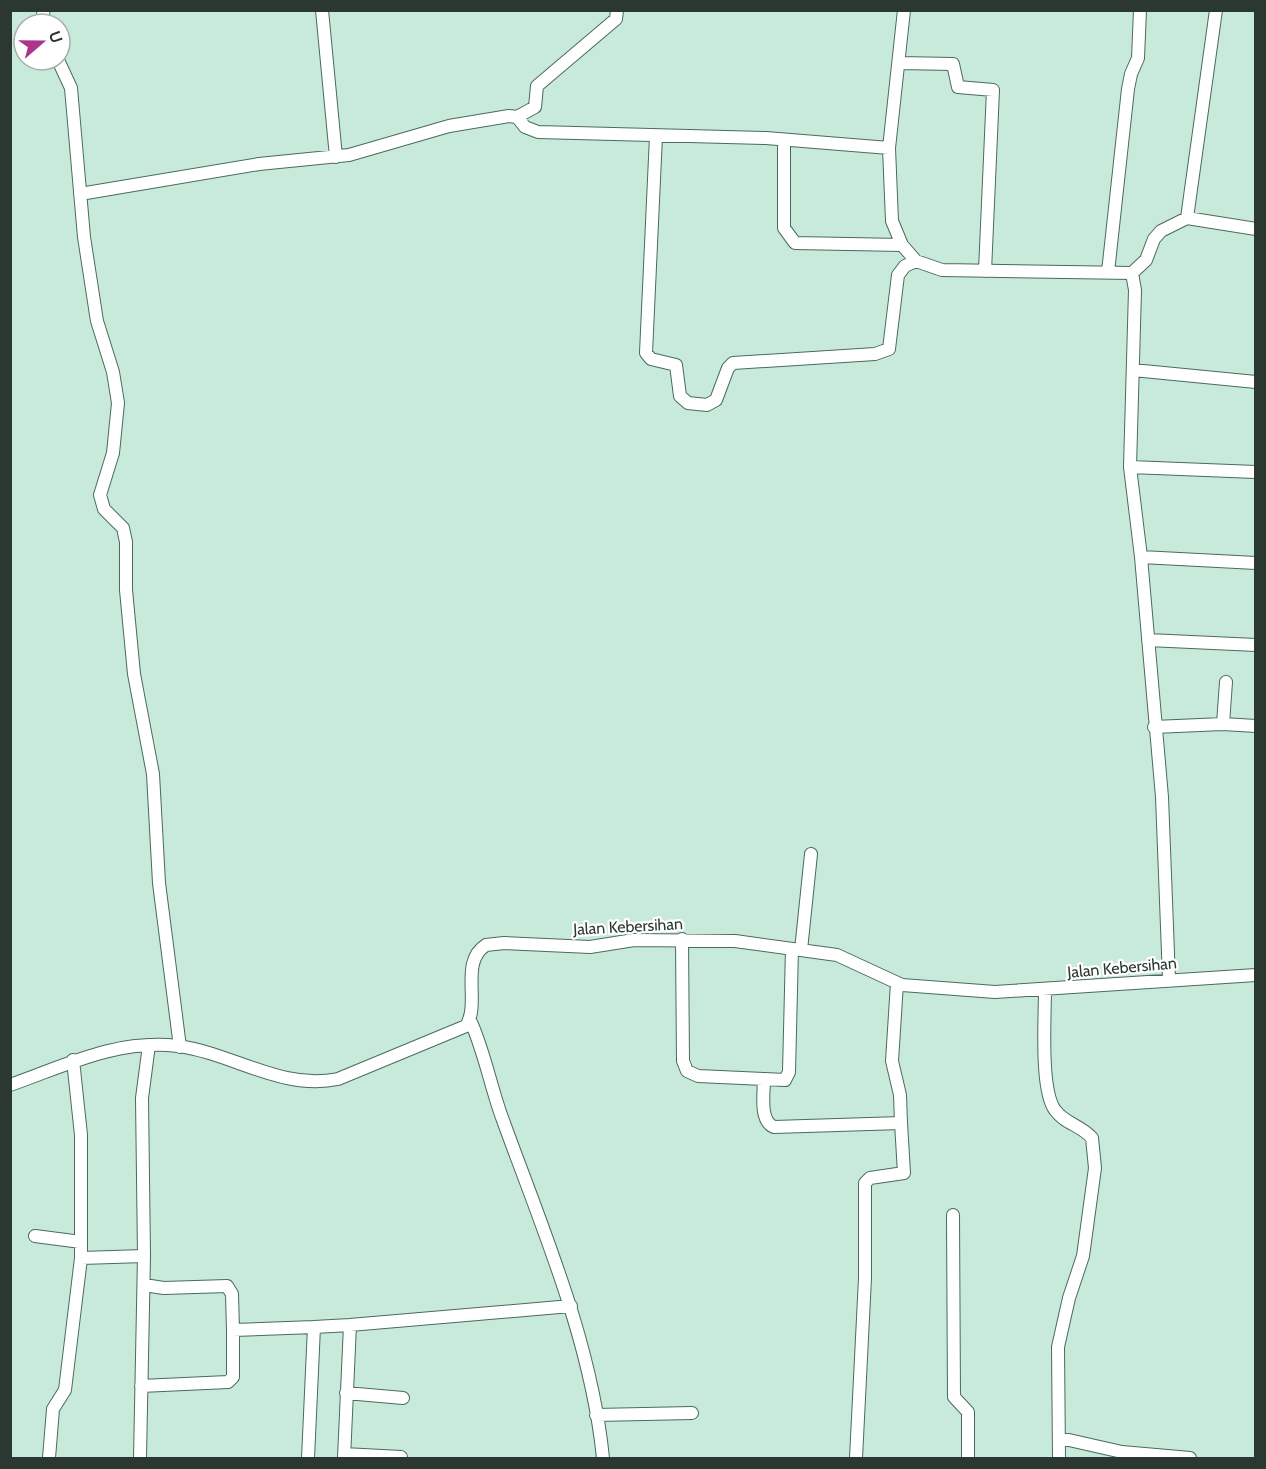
<svg xmlns="http://www.w3.org/2000/svg" width="1266" height="1469" font-family="Cabin,sans-serif">
	<style>
		.lines { fill: none; stroke-linecap: round; stroke-linejoin: round }
		.minor-casing { stroke: #4b6a5d; stroke-width: 14 }
		.minor { stroke: #fff; stroke-width: 12 }
		.labels { text-anchor: middle; stroke-width: 4.5; stroke-linejoin: round; paint-order: stroke }
		.street-label { font-size: 16px; fill: #2b3832; stroke: #fff }
	</style>
	<rect width="100%" height="100%" fill="#c8eada"/>
	<g class="lines">
		<defs>
			<path id="minor" d="M43 10 44 24
				M322 10 336 157
				M904 10 889 148 892 221 902 245 916 261 942 270 1132 273 1135 290 1130 467 1141 557 1162 797 1169 979
				M58 60 71 88 84 237 97 321 113 372 118 403 113 453 100 495 104 509 123 528 126 542V590L134 674 153 774 159 883 180 1047
				M899 63 953 64 958 87 993 90 985 271
				M517 117 535 107 537 86 616 19 617 10
				M656 136 646 353 651 359 676 365 680 396 688 403 707 405 716 400 728 368 733 363 875 354 889 349 898 275 905 266 916 261
				M784 140V228L795 243 902 245
				M80 194 259 164 349 155 449 126 509 116 517 117 525 127 538 132 766 138 889 148
				M1187 218 1216 10
				M1108 272 1128 89 1131 74 1138 58 1140 10
				M1132 273 1146 260 1154 239 1161 231 1187 218 1256 229
				M1133 370 1256 382
				M1130 467 1256 472
				M1141 557 1256 563
				M1148 640 1256 645
				M1223 724 1226 682
				M1154 727 1223 724 1256 726
				M682 939 683 1061 687 1071 698 1076 764 1079C764 1093 759 1121 774 1127L901 1123 904 1173 870 1178 865 1183V1278L856 1458
				M801 950 811 854
				M897 983 892 1061 900 1095 901 1123
				M1045 990C1045 1017 1040 1090 1055 1110 1065 1124 1081 1125 1092 1138L1095 1168 1083 1256 1069 1298 1058 1347 1059 1458
				M470 1020C485 1052 491 1090 504 1123 544 1233 591 1341 603 1458
				M73 1060 81 1135V1258
				M764 1079 785 1080 789 1072 792 949
				M10 1085C67 1065 116 1039 178 1046 232 1053 282 1091 338 1079L466 1026C481 1003 459 962 486 945L504 943 590 947 634 940 735 941 837 955 902 985 995 992 1256 975
				M953 1215 954 1397 968 1412V1458
				M35 1236 81 1242
				M144 1285 164 1288 227 1286 232 1294 233 1330
				M314 1327 350 1325
				M141 1386 228 1382 233 1377V1330L314 1327 308 1458
				M346 1393 403 1398
				M596 1415 692 1413
				M1060 1438 1122 1452 1190 1458
				M344 1454 401 1457
				M49 1458 53 1409 65 1390 81 1258 144 1256
				M140 1458 144 1256 142 1098 149 1045
				M344 1458 350 1325 571 1306"/>
		</defs>
		<use href="#minor" class="minor-casing"/>
		<use href="#minor" class="minor"/>
	</g>
	<g class="labels">
		<g class="street-label">
			<text transform="translate(628 926) rotate(-3)" y="6">Jalan Kebersihan</text>
			<text transform="translate(1122 967) rotate(-5)" y="6">Jalan Kebersihan</text>
		</g>
	</g>
	<rect width="1266" height="1469" fill="none" stroke="#2b3832" stroke-width="24"/>
	<g transform="translate(42 42) rotate(70)"><circle r="28" fill="#ffffff" stroke="#aaafad" stroke-width="1.5"/>
	<path d="M0-4.5L10 22L0 15L-10 22Z" fill="#ac358c"/>
	<text y="-9" font-size="16" font-weight="bold" text-anchor="middle" fill="#2b3832">U</text>
	</g>
</svg>
